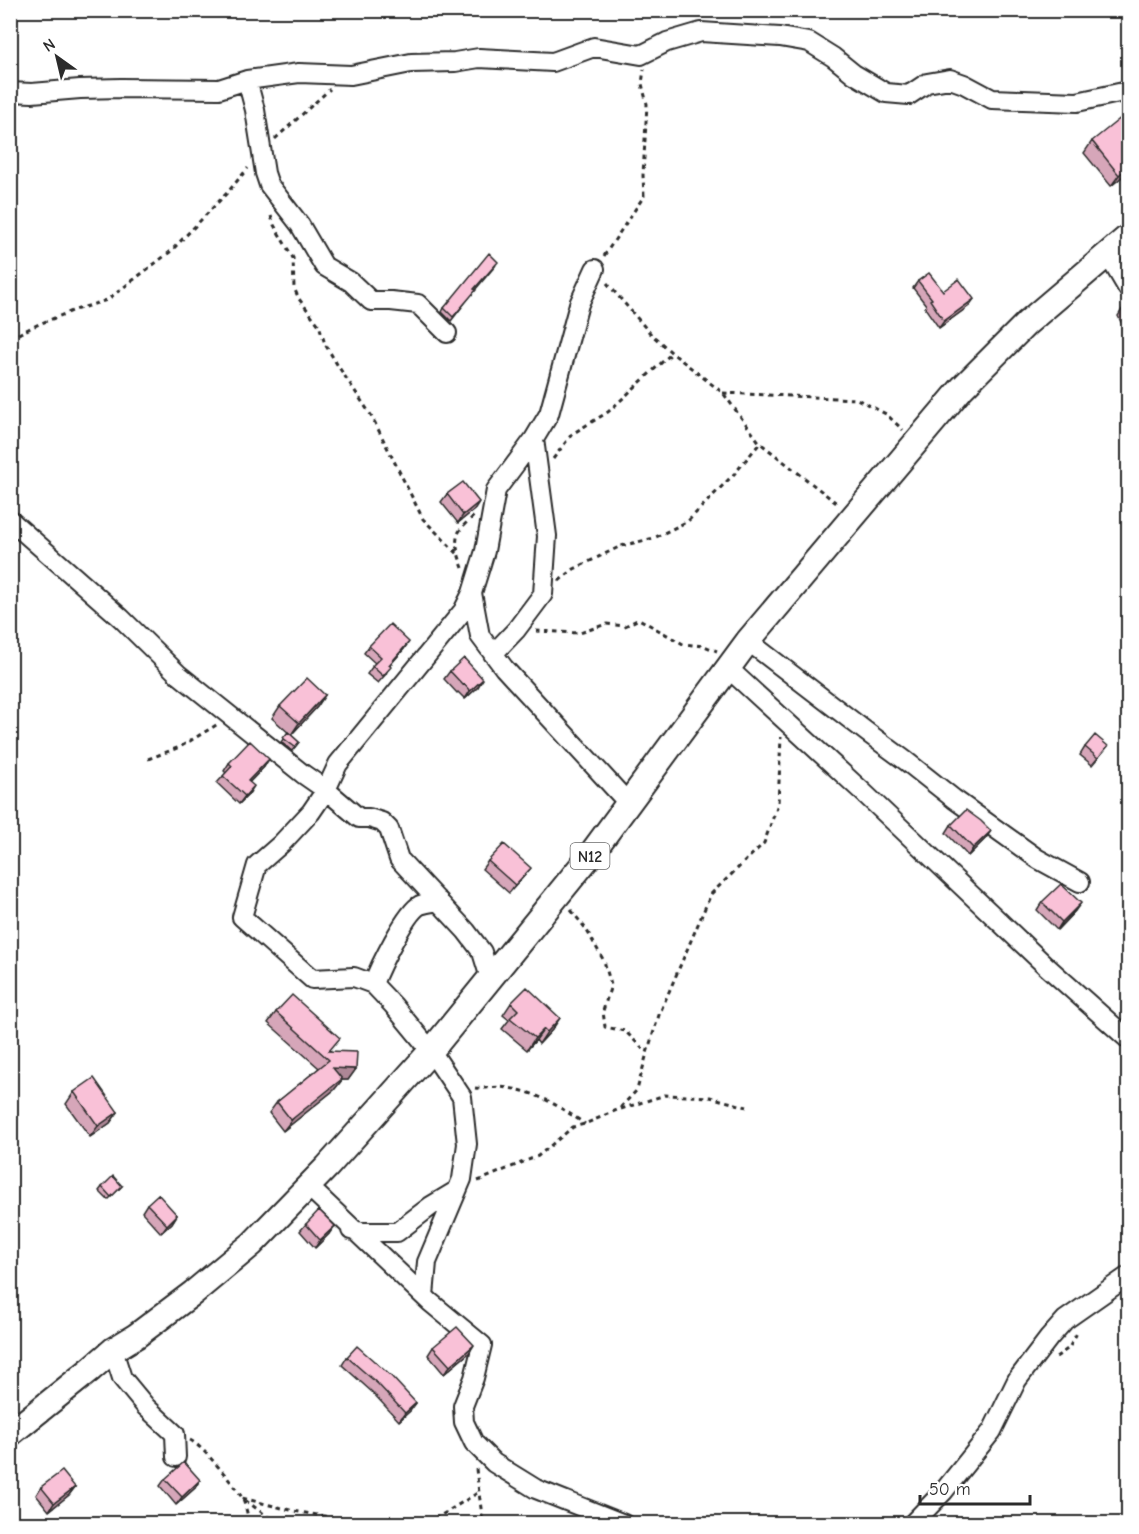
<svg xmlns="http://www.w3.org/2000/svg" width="1139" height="1534" font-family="'Comic Neue',sans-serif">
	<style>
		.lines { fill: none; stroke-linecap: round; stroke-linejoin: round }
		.minor-casing { stroke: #2b2b2b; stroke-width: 22 }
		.major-casing { stroke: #2b2b2b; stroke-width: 28 }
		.path { stroke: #2b2b2b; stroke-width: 3; stroke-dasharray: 4.5 4.5; stroke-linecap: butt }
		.minor { stroke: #fff; stroke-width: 18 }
		.major { stroke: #fff; stroke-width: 24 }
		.wall { fill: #d6a6b9; stroke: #2b2b2b; stroke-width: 1.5 }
		.shaded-wall { fill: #ae8796; stroke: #2b2b2b; stroke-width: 1.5 }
		.building { fill: #f9c1d7; stroke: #2b2b2b; stroke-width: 1.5 }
		.labels { text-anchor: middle; stroke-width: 4.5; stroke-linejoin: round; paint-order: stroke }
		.shield { fill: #fff; stroke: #6b6b6b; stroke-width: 1.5 }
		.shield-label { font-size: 16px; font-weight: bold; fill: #2b2b2b }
	</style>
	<rect width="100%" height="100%" fill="#fff"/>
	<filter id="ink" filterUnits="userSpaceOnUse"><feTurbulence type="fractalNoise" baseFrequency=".0167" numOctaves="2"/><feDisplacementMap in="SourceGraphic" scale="12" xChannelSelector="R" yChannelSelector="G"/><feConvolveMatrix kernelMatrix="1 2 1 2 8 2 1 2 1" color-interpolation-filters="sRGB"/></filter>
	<g filter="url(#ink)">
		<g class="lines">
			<defs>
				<path id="minor" d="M247 80 255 110 265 173 269 185 300 225 324 266 351 282 371 301H391L418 304 447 333
					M10 92 32 93 80 89 121 88 219 89 247 80 299 73 351 75 411 63 455 62 479 58 553 62 594 47 641 55 667 42 701 32 780 37 809 42 833 57 854 74 886 93 909 95 927 83 950 79 964 84 992 99 1077 102 1128 91
					M1108 255 1128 289
					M534 439 496 490 485 551 472 593 480 636 504 668 629 804
					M10 520 121 618 178 674 303 774 326 790 359 818H369L382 822 389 829 399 859 466 931 482 952 490 978
					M748 641 868 733 906 761 954 799 1038 859 1080 882
					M493 654 516 630 543 594 547 536 534 439 549 414 579 304 595 269
					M729 669 864 793 1045 965 1128 1039
					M373 984C379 968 406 912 420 905 425 903 433 902 439 901
					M308 1186 430 1302 482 1345 474 1378 463 1406 464 1422 474 1443 494 1463 536 1489 624 1524
					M351 1230 363 1232H397L431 1206 456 1191
					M424 1296 427 1262 462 1179 467 1144 462 1097 431 1051 393 1005 373 984 354 977 312 979 242 917 257 865 281 844 311 812 326 790 338 764 463 611 472 593
					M113 1350 122 1378 146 1407 175 1434 176 1457
					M912 1524 943 1492 992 1431 1017 1380 1049 1338 1065 1320 1128 1276"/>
				<path id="major" d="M10 1434 91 1369 113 1350 136 1336 193 1293 252 1244 327 1167 431 1051 588 858 748 641 962 388 1027 323 1128 237"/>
			</defs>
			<use href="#minor" class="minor-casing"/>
			<use href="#major" class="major-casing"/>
			<path class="path" d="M275 139 330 89
				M271 216 274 225 293 258 294 288 299 299 319 325 325 344 338 366 371 415 423 519 459 555
				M604 256 644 196 643 175 647 104 642 84 644 69
				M607 283 650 333 672 353 723 393 760 443 839 505
				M10 338 39 324 75 310 107 300 170 252 227 193 248 168
				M723 393 857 399 886 414 903 430
				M553 459 572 434 608 412 672 353
				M463 568C459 557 452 539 461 529 465 523 471 519 476 514
				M559 581 574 569 621 546 654 538 688 521 735 473 760 443
				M536 631 580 633 606 624 625 626 639 619 683 644 704 646 717 651
				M148 759 180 747 218 724
				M571 910 586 929 604 961 611 985 603 1011 605 1027 625 1031 646 1052
				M475 1088C485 1089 497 1086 508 1088 538 1092 560 1107 585 1124
				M621 1109 665 1095 710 1097 747 1107
				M478 1181 538 1156 573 1127 585 1124 619 1109 637 1090 647 1053 659 1015 711 894 764 843 778 804 781 737
				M1056 1357 1069 1348 1078 1331
				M190 1440C203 1446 233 1484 241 1496 246 1504 247 1515 250 1524
				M476 1469 483 1524
				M278 1524 242 1498 294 1511 371 1524
				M427 1524 479 1492"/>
			<use href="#minor" class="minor"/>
			<use href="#major" class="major"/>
		</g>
		<path class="wall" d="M1092 141 1128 172 1111 186 1084 153Z
			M496 265 475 290 451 321 442 312 444 308Z
			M918 281 943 291 969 306 939 328 925 308 926 305 913 288Z
			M1128 305V336L1118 316 1123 308Z
			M447 494 474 510 458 523 441 502Z
			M369 646 404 649 389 666 386 674 378 683 367 674 375 663 364 653Z
			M450 671 478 687 465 699 458 692 457 693 444 679Z
			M325 695 317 707 291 735 272 718 280 706Z
			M288 732 299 742 292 751 281 742Z
			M1108 746 1092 765 1080 755 1085 747Z
			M229 763 264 767 249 782V794L239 804 217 783 226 773 224 771Z
			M951 825 986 838 968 856 946 833Z
			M488 861 525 875 509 893 482 869Z
			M1042 902 1075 911 1057 930 1037 910Z
			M511 1003 552 1030 539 1044 536 1040 527 1050 502 1029 509 1020 503 1015Z
			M276 1012 356 1069 348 1080H342L334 1090 283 1131 269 1113 277 1102 319 1068 268 1023Z
			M74 1092 118 1112 110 1123 90 1137 66 1104Z
			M122 1186 108 1200 99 1191 102 1187Z
			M147 1204 177 1215 172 1223 161 1233 142 1212Z
			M306 1224 329 1234 315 1248 300 1231Z
			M433 1347 469 1353 444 1374 428 1355Z
			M347 1357 416 1403 410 1411 399 1421 372 1392 342 1365Z
			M165 1479 195 1488 176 1505 160 1486Z
			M41 1487H75L69 1495 49 1511 36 1495Z"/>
		<path class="shaded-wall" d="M1128 167V172L1111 186 1119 175Z
			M974 299 969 306 939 328 944 321Z
			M479 502 474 510 458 523 463 515Z
			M409 642 404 649 384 672 389 665Z
			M483 679 478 687 465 699 470 691Z
			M325 695 317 707 291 735 299 723Z
			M269 759 264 767 243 789 248 781Z
			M254 786 249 794 239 804 245 796Z
			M991 831 986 838 968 856 973 848Z
			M531 868 525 875 509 893 515 885Z
			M1081 903 1075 911 1057 930 1062 922Z
			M560 1018 552 1030 539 1044 547 1032Z
			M544 1029 536 1040 527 1050 535 1038Z
			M333 1068 356 1069 348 1080H342L334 1090 283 1131Z
			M118 1112 110 1123 90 1137 98 1126Z
			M177 1215 172 1223 161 1233 167 1225Z
			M335 1226 329 1234 315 1248 320 1240Z
			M474 1345 469 1353 444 1374 450 1366Z
			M416 1403 410 1411 399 1421 405 1413Z
			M200 1480 195 1488 176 1505 182 1497Z
			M75 1487 69 1495 49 1511 54 1503Z"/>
		<path class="building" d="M1127 113 1128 114V167L1119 175 1092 141Z
			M489 253 498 262 474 289 476 290 453 317 444 308Z
			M929 273 943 291 959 279 974 299 944 321 930 300 932 299 918 281Z
			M1128 305V318L1123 308Z
			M463 482 479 502 463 515 447 494Z
			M390 624 409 642 389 665 391 667 383 676 372 666 381 657 369 646Z
			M464 658 483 679 470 691 464 684 463 685 450 671Z
			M307 678 325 695 299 723 280 706Z
			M288 732 299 742 295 747 283 738Z
			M1095 735 1108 746 1098 758 1085 747Z
			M250 741 269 759 248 781 254 786 245 796 223 776 232 766 229 763Z
			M966 810 981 821 991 831 973 848 951 825Z
			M504 844 531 868 515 885 488 861Z
			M1061 884 1081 903 1062 922 1042 902Z
			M527 987 560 1018 547 1032 544 1029 535 1038 510 1018 518 1010 511 1003Z
			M292 995 340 1038 329 1051 357 1052 356 1069 333 1068 342 1079 291 1120 277 1102 329 1060 276 1012Z
			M94 1078 118 1112 98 1126 74 1092Z
			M113 1176 122 1186 111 1197 102 1187Z
			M158 1194 177 1215 167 1225 147 1204Z
			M319 1210 335 1226 320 1240 306 1224Z
			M457 1327 474 1345 450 1366 433 1347Z
			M357 1346 392 1377 416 1403 405 1413 378 1384 347 1357Z
			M184 1462 200 1480 182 1497 165 1479Z
			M62 1471 75 1487 54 1503 41 1487Z"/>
	</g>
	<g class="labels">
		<rect class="shield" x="570.5" y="843" width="39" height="26" rx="4.5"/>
		<g class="shield-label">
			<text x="590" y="862">N12</text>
		</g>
	</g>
	<rect width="1139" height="1534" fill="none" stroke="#fff" stroke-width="36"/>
	<rect x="18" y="18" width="1103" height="1498" fill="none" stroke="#2b2b2b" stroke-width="2" filter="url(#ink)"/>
	<g transform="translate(57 57) rotate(326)" stroke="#ffffff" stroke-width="4.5" paint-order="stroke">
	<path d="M0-4.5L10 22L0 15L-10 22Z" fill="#2b2b2b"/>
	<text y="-9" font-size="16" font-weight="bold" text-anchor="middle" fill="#2b2b2b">N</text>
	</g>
	<path d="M920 1495v9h110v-9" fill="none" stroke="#2b2b2b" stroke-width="3"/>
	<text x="929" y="1495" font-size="18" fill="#2b2b2b" stroke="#ffffff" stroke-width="4.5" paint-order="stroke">50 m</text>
</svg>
